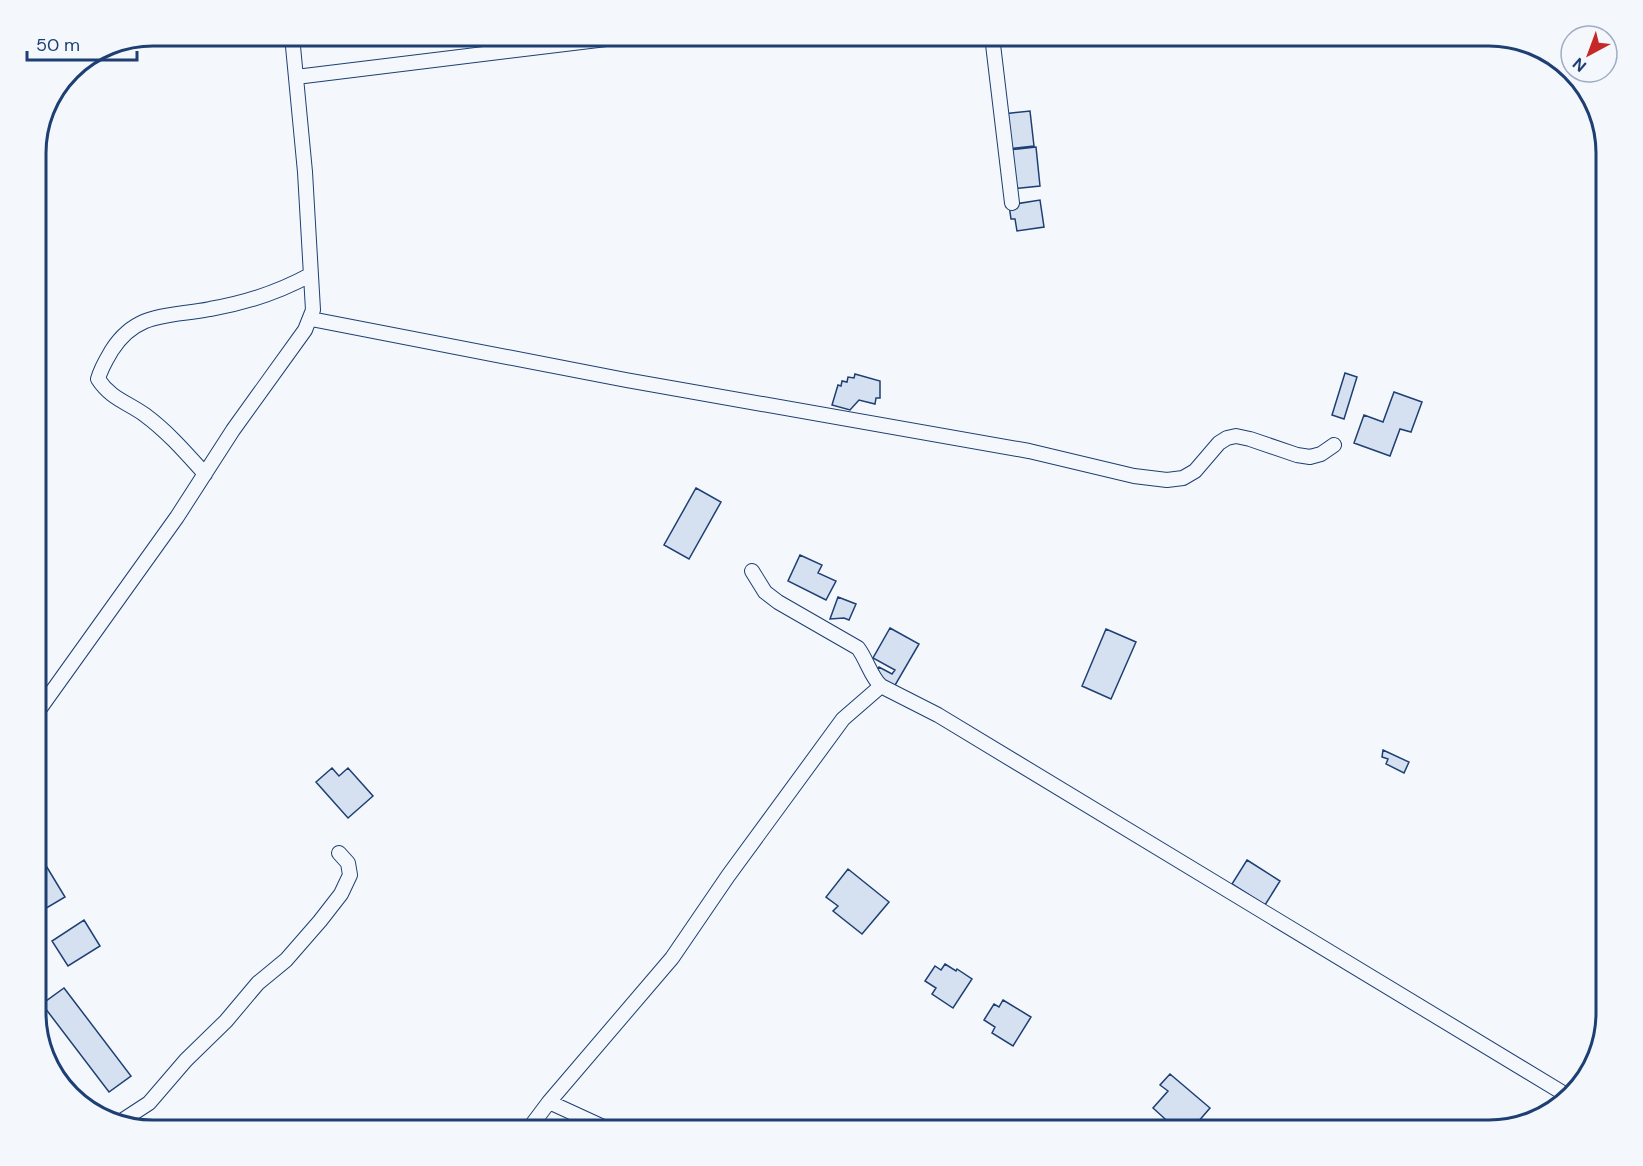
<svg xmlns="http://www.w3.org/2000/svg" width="1643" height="1166" font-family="'DM Sans',sans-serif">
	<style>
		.building { fill: #d5e0f0; stroke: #1d3f73; stroke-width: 1.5 }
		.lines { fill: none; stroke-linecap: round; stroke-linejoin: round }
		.street-casing { stroke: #1d3f73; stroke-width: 16 }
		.street { stroke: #f4f7fb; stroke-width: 14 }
		.rim { fill: none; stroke: #1d3f73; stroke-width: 3 }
	</style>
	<rect width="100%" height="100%" fill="#f4f7fb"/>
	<path class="building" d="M1030 111 1034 146 1007 149 1003 114Z
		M1036 147 1040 186 1012 189 1008 150Z
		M1040 200 1044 227 1017 231 1015 219H1011L1009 205Z
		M1345 373 1357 377 1344 419 1332 415Z
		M855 374 880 381V398H876L875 404 859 400 850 410 832 405 838 385 841 386 842 381 847 382 848 377 854 378Z
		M1394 392 1422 402 1411 432 1400 429 1390 456 1354 443 1364 415 1383 422Z
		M696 488 721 502 689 559 664 545Z
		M800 555 822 565 818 573 836 581 826 600 788 581Z
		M838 597 856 604 849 620 844 618 830 619Z
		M890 628 919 644 894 687 874 676 879 667 892 674 895 670 873 658Z
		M1106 629 1136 642 1111 699 1082 686Z
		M1383 750 1409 762 1404 773 1386 764 1388 759 1382 757Z
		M332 768 339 776 348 768 373 796 348 818 316 782Z
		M1247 860 1280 881 1265 905 1232 884Z
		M45 864 65 897 38 913 36 910V869Z
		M848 869 889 902 862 934 833 911 838 906 826 897Z
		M84 920 100 946 68 966 52 941Z
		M945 964 956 971 957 969 972 979 953 1008 932 994 936 988 925 981 935 966 941 970Z
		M64 988 131 1076 109 1092 42 1004Z
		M1003 1000 1031 1017 1013 1046 992 1033 995 1027 984 1020 994 1004 999 1007Z
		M1170 1074 1210 1108 1191 1130H1172L1174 1127 1153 1108 1168 1091 1160 1085Z"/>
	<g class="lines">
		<defs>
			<path id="street" d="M992 36 1012 203
				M296 77 631 36
				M311 319 626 380 1029 451 1134 476 1167 480 1183 478 1195 471 1219 443 1227 438 1236 436 1250 439 1297 455 1310 457 1321 454 1334 445
				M205 474C186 453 168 432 145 415 127 402 111 399 98 379 101 368 106 360 112 350 137 311 169 317 210 309 245 303 279 292 310 275
				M752 571 765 592 778 602 858 648C867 660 871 677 881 686L938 715 1568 1096
				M36 714 177 517 233 430 305 330 313 310 305 172 292 36
				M549 1102 610 1130
				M123 1120 149 1103 186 1060 226 1021 258 983 286 960 320 921 341 894 350 875 348 863 339 853
				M528 1130 549 1102 672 958 728 876 843 719 881 686"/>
		</defs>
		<use href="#street" class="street-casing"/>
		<use href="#street" class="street"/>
	</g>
	<path d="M0 0H1643V1166H0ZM153 46H1489A107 107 0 0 1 1596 153V1013A107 107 0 0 1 1489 1120H153A107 107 0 0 1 46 1013V153A107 107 0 0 1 153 46Z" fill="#f4f7fb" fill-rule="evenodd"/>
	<path class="rim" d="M153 46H1489A107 107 0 0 1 1596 153V1013A107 107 0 0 1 1489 1120H153A107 107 0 0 1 46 1013V153A107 107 0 0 1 153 46Z"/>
	<g transform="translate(1589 54) rotate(221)"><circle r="28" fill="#f4f7fb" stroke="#9eadc5" stroke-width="1.5"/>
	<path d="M0-4.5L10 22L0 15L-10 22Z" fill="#c62828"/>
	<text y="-9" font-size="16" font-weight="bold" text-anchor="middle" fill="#1d3f73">N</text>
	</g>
	<path d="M27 51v9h110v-9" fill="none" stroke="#1d3f73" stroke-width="3"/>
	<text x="36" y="51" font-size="18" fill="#1d3f73" stroke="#f4f7fb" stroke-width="4.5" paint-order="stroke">50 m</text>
</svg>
